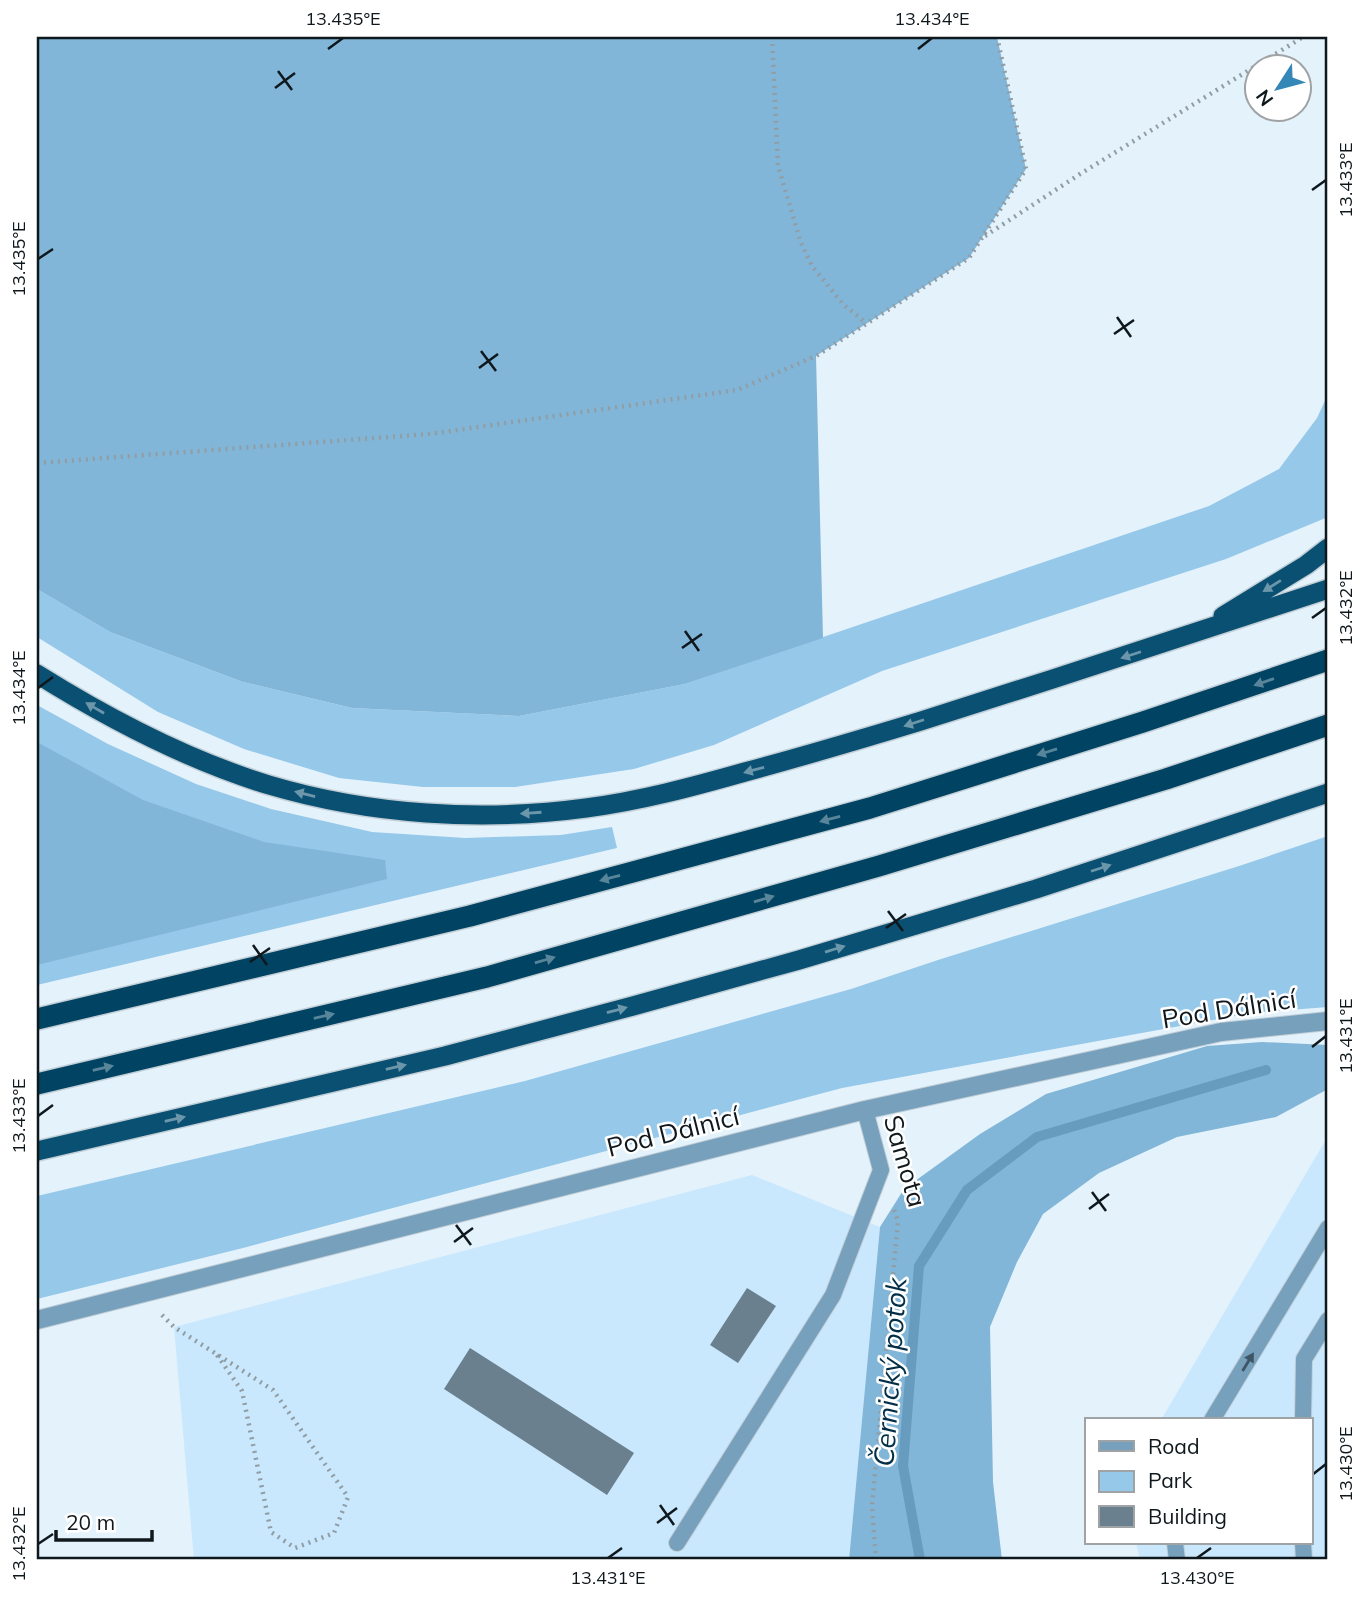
<svg xmlns="http://www.w3.org/2000/svg" width="1365" height="1597" font-family="Mulish,sans-serif">
	<style>
		.built { fill: #c9e8fd }
		.green { fill: #96c8ea }
		.forest { fill: #81b6d8 }
		.lines { fill: none; stroke-linecap: round; stroke-linejoin: round }
		.stream { stroke: #689cbe; stroke-width: 10 }
		.building { fill: #6b808e }
		.service-casing { stroke: #c2cfd7; stroke-width: 18 }
		.minor-casing { stroke: #c2cfd7; stroke-width: 20 }
		.trunk-casing { stroke: #c2cfd7; stroke-width: 22 }
		.motorway-casing { stroke: #c2cfd7; stroke-width: 24 }
		.path { stroke: #919da4; stroke-width: 4.5; stroke-dasharray: 2 5; stroke-linecap: butt }
		.service { stroke: #77a0bc; stroke-width: 16 }
		.minor { stroke: #77a0bc; stroke-width: 18 }
		.trunk { stroke: #0a5072; stroke-width: 19 }
		.motorway { stroke: #004363; stroke-width: 21 }
		.oneway { fill: #6c96aa }
		.oneway2 { fill: #59859a }
		.oneway3 { fill: #3e5565 }
		.ticks { fill: none; stroke: #0f181d; stroke-width: 2.5 }
		.labels { text-anchor: middle; stroke-width: 5; stroke-linejoin: round; paint-order: stroke }
		.street-label { font-size: 26px; fill: #0f181d; stroke: #fff }
		.water-label { font-size: 28px; font-style: italic; fill: #022f47; stroke: #fff }
		.neatline { fill: none; stroke: #0f181d; stroke-width: 2.5 }
		.ticks-label { font-size: 18px; text-anchor: middle; fill: #0f181d }
	</style>
	<rect width="100%" height="100%" fill="#e4f2fb"/>
	<path class="built" d="M1328 1136V1560H1140L1136 1543H1311V1420H1161Z
		M752 1175 880 1227 849 1560H194L174 1327Z"/>
	<path class="green" d="M1328 394V517L1226 559 882 671 714 745 634 769 515 787H423L339 778 244 749 158 712 37 637V589L110 632 243 682 352 708 519 716 685 684 1209 506 1279 469 1317 418Z
		M37 705 108 744 196 784 271 809 372 832 465 838 561 835 612 827 617 848 37 985Z
		M1328 836V1007L1251 1013 842 1088 243 1248 37 1299V1196L525 1081 851 989 938 960 1239 866Z"/>
	<path class="forest" d="M37 37H997L1026 169 969 258 816 356 823 638 685 684 519 716 352 708 243 682 110 632 37 589Z
		M37 742 143 800 264 842 385 860 387 879 37 965Z
		M1262 1042 1328 1045V1089L1276 1117 1177 1137 1099 1173 1043 1214 1017 1262 990 1327 993 1482 1002 1560H849L880 1227 904 1189 980 1134 1046 1094 1207 1046Z"/>
	<g class="lines">
		<path class="stream" d="M920 1560 903 1466 919 1266 967 1190 1037 1137 1266 1070"/>
	</g>
	<path class="building" d="M747 1288 776 1306 738 1363 710 1345Z
		M470 1348 634 1453 607 1495 444 1389Z"/>
	<g class="lines">
		<defs>
			<path id="service" d="M1212 1420 1328 1228
				M1303 1420 1304 1359 1328 1320
				M677 1543 833 1295 881 1170 865 1110
				M1175 1543 1177 1560
				M1303 1543 1304 1560"/>
			<path id="minor" d="M37 1320 865 1110 1221 1032 1328 1021"/>
			<path id="trunk" d="M1223 616 1306 565 1328 548
				M37 674C109 719 187 760 269 785 370 815 482 822 586 808 640 801 692 787 745 772 804 756 862 739 921 721 1057 678 1193 634 1328 589
				M37 1151 445 1056 633 1006 799 960 1036 889 1328 793"/>
			<path id="motorway" d="M37 1019 470 916 870 808 1143 722 1328 660
				M37 1084 487 977 879 866 1166 779 1328 725"/>
		</defs>
		<use href="#service" class="service-casing"/>
		<use href="#minor" class="minor-casing"/>
		<use href="#trunk" class="trunk-casing"/>
		<use href="#motorway" class="motorway-casing"/>
		<path class="path" d="M772 37 778 166 801 243 812 266 843 304 866 323
			M985 236 1080 174 1303 37
			M37 463 429 434 737 390 816 356 969 258 1026 169 997 37
			M162 1315 174 1327 273 1390 348 1497 334 1533 295 1548 271 1532 242 1391 217 1355
			M876 1560 872 1506 898 1221 893 1207"/>
		<use href="#service" class="service"/>
		<use href="#minor" class="minor"/>
		<use href="#trunk" class="trunk"/>
		<use href="#motorway" class="motorway"/>
	</g>
	<defs><path id="oneway-solid" d="M-6-.8H1V-3.2L6.5 0L1 3.2V.8H-6Z" transform="scale(1.75)"/></defs>
	<g class="oneway">
		<use href="#oneway-solid" transform="translate(1272 586) rotate(148)"/>
		<use href="#oneway-solid" transform="translate(1131 655) rotate(162)"/>
		<use href="#oneway-solid" transform="translate(95 708) rotate(-150)"/>
		<use href="#oneway-solid" transform="translate(914 723) rotate(162)"/>
		<use href="#oneway-solid" transform="translate(754 770) rotate(165)"/>
		<use href="#oneway-solid" transform="translate(305 794) rotate(-166)"/>
		<use href="#oneway-solid" transform="translate(531 813) rotate(176)"/>
		<use href="#oneway-solid" transform="translate(1101 868) rotate(-18)"/>
		<use href="#oneway-solid" transform="translate(835 949) rotate(-17)"/>
		<use href="#oneway-solid" transform="translate(617 1010) rotate(-15)"/>
		<use href="#oneway-solid" transform="translate(396 1067) rotate(-13)"/>
		<use href="#oneway-solid" transform="translate(175 1119) rotate(-13)"/>
	</g>
	<g class="oneway2">
		<use href="#oneway-solid" transform="translate(1264 682) rotate(161)"/>
		<use href="#oneway-solid" transform="translate(1047 752) rotate(163)"/>
		<use href="#oneway-solid" transform="translate(830 819) rotate(165)"/>
		<use href="#oneway-solid" transform="translate(610 878) rotate(165)"/>
		<use href="#oneway-solid" transform="translate(764 899) rotate(-16)"/>
		<use href="#oneway-solid" transform="translate(545 960) rotate(-16)"/>
		<use href="#oneway-solid" transform="translate(324 1016) rotate(-13)"/>
		<use href="#oneway-solid" transform="translate(103 1068) rotate(-13)"/>
	</g>
	<use class="oneway3" href="#oneway-solid" transform="translate(1248 1362) rotate(-59)"/>
	<path class="ticks" d="M328 49 343 38M918 49 932 38M278 71 292 90M275 88 295 73M1312 190 1326 180M38 259 53 249M1117 317 1131 337M1114 334 1134 320M481 351 496 371M479 368 498 354M1312 618 1326 608M685 631 699 651M682 648 702 634M38 688 53 677M888 911 903 931M886 928 906 914M253 945 267 965M250 962 270 948M1312 1047 1326 1036M38 1116 53 1105M1092 1192 1106 1211M1089 1209 1109 1194M456 1225 471 1245M454 1242 473 1228M1312 1475 1326 1464M660 1505 674 1525M657 1523 677 1508M38 1544 53 1534M608 1558 622 1548M1197 1558 1211 1548"/>
	<g class="labels">
		<g class="street-label">
			<text transform="translate(1229 1009) rotate(-9)" y="9">Pod Dálnicí</text>
			<text transform="translate(673 1132) rotate(-14)" y="9">Pod Dálnicí</text>
			<text transform="translate(905 1161) rotate(74)" y="9">Samota</text>
		</g>
		<g class="water-label">
			<text transform="translate(890 1372) rotate(-86)" y="10">Černický potok</text>
		</g>
	</g>
	<rect width="1365" height="1597" fill="none" stroke="#ffffff" stroke-width="77"/>
	<rect x="1085" y="1418" width="228" height="126" fill="#ffffff" stroke="#9fa3a5" stroke-width="2"/>
	<rect x="1099" y="1441" width="35" height="10" fill="#77a0bc" stroke="#9fa3a5" stroke-width="2"/>
	<text x="1148" y="1454" font-size="21" fill="#0f181d">Road</text>
	<rect x="1099" y="1471" width="35" height="21" fill="#96c8ea" stroke="#9fa3a5" stroke-width="2"/>
	<text x="1148" y="1488" font-size="21" fill="#0f181d">Park</text>
	<rect x="1099" y="1506" width="35" height="21" fill="#6b808e" stroke="#9fa3a5" stroke-width="2"/>
	<text x="1148" y="1524" font-size="21" fill="#0f181d">Building</text>
	<g transform="translate(1278 88) rotate(234)"><circle r="33" fill="#ffffff" stroke="#9fa3a5" stroke-width="2"/>
	<path d="M0-5L12 26L0 18L-12 26Z" fill="#3487b7"/>
	<text y="-10" font-size="19" font-weight="bold" text-anchor="middle" fill="#0f181d">N</text>
	</g>
	<path d="M56 1530v10h96v-10" fill="none" stroke="#0f181d" stroke-width="3.5"/>
	<text x="66" y="1530" font-size="21" fill="#0f181d" stroke="#ffffff" stroke-width="5" paint-order="stroke">20 m</text>
	<rect x="38" y="38" width="1288" height="1520" class="neatline"/>
	<g class="ticks-label">
		<text x="343" y="25">13.435°E</text>
		<text x="932" y="25">13.434°E</text>
		<text transform="translate(1346 180) rotate(-90)" y="6">13.433°E</text>
		<text transform="translate(19 259) rotate(-90)" y="6">13.435°E</text>
		<text transform="translate(1346 608) rotate(-90)" y="6">13.432°E</text>
		<text transform="translate(19 688) rotate(-90)" y="6">13.434°E</text>
		<text transform="translate(1346 1036) rotate(-90)" y="6">13.431°E</text>
		<text transform="translate(19 1116) rotate(-90)" y="6">13.433°E</text>
		<text transform="translate(1346 1464) rotate(-90)" y="6">13.430°E</text>
		<text transform="translate(19 1544) rotate(-90)" y="6">13.432°E</text>
		<text x="608" y="1584">13.431°E</text>
		<text x="1197" y="1584">13.430°E</text>
	</g>
</svg>
